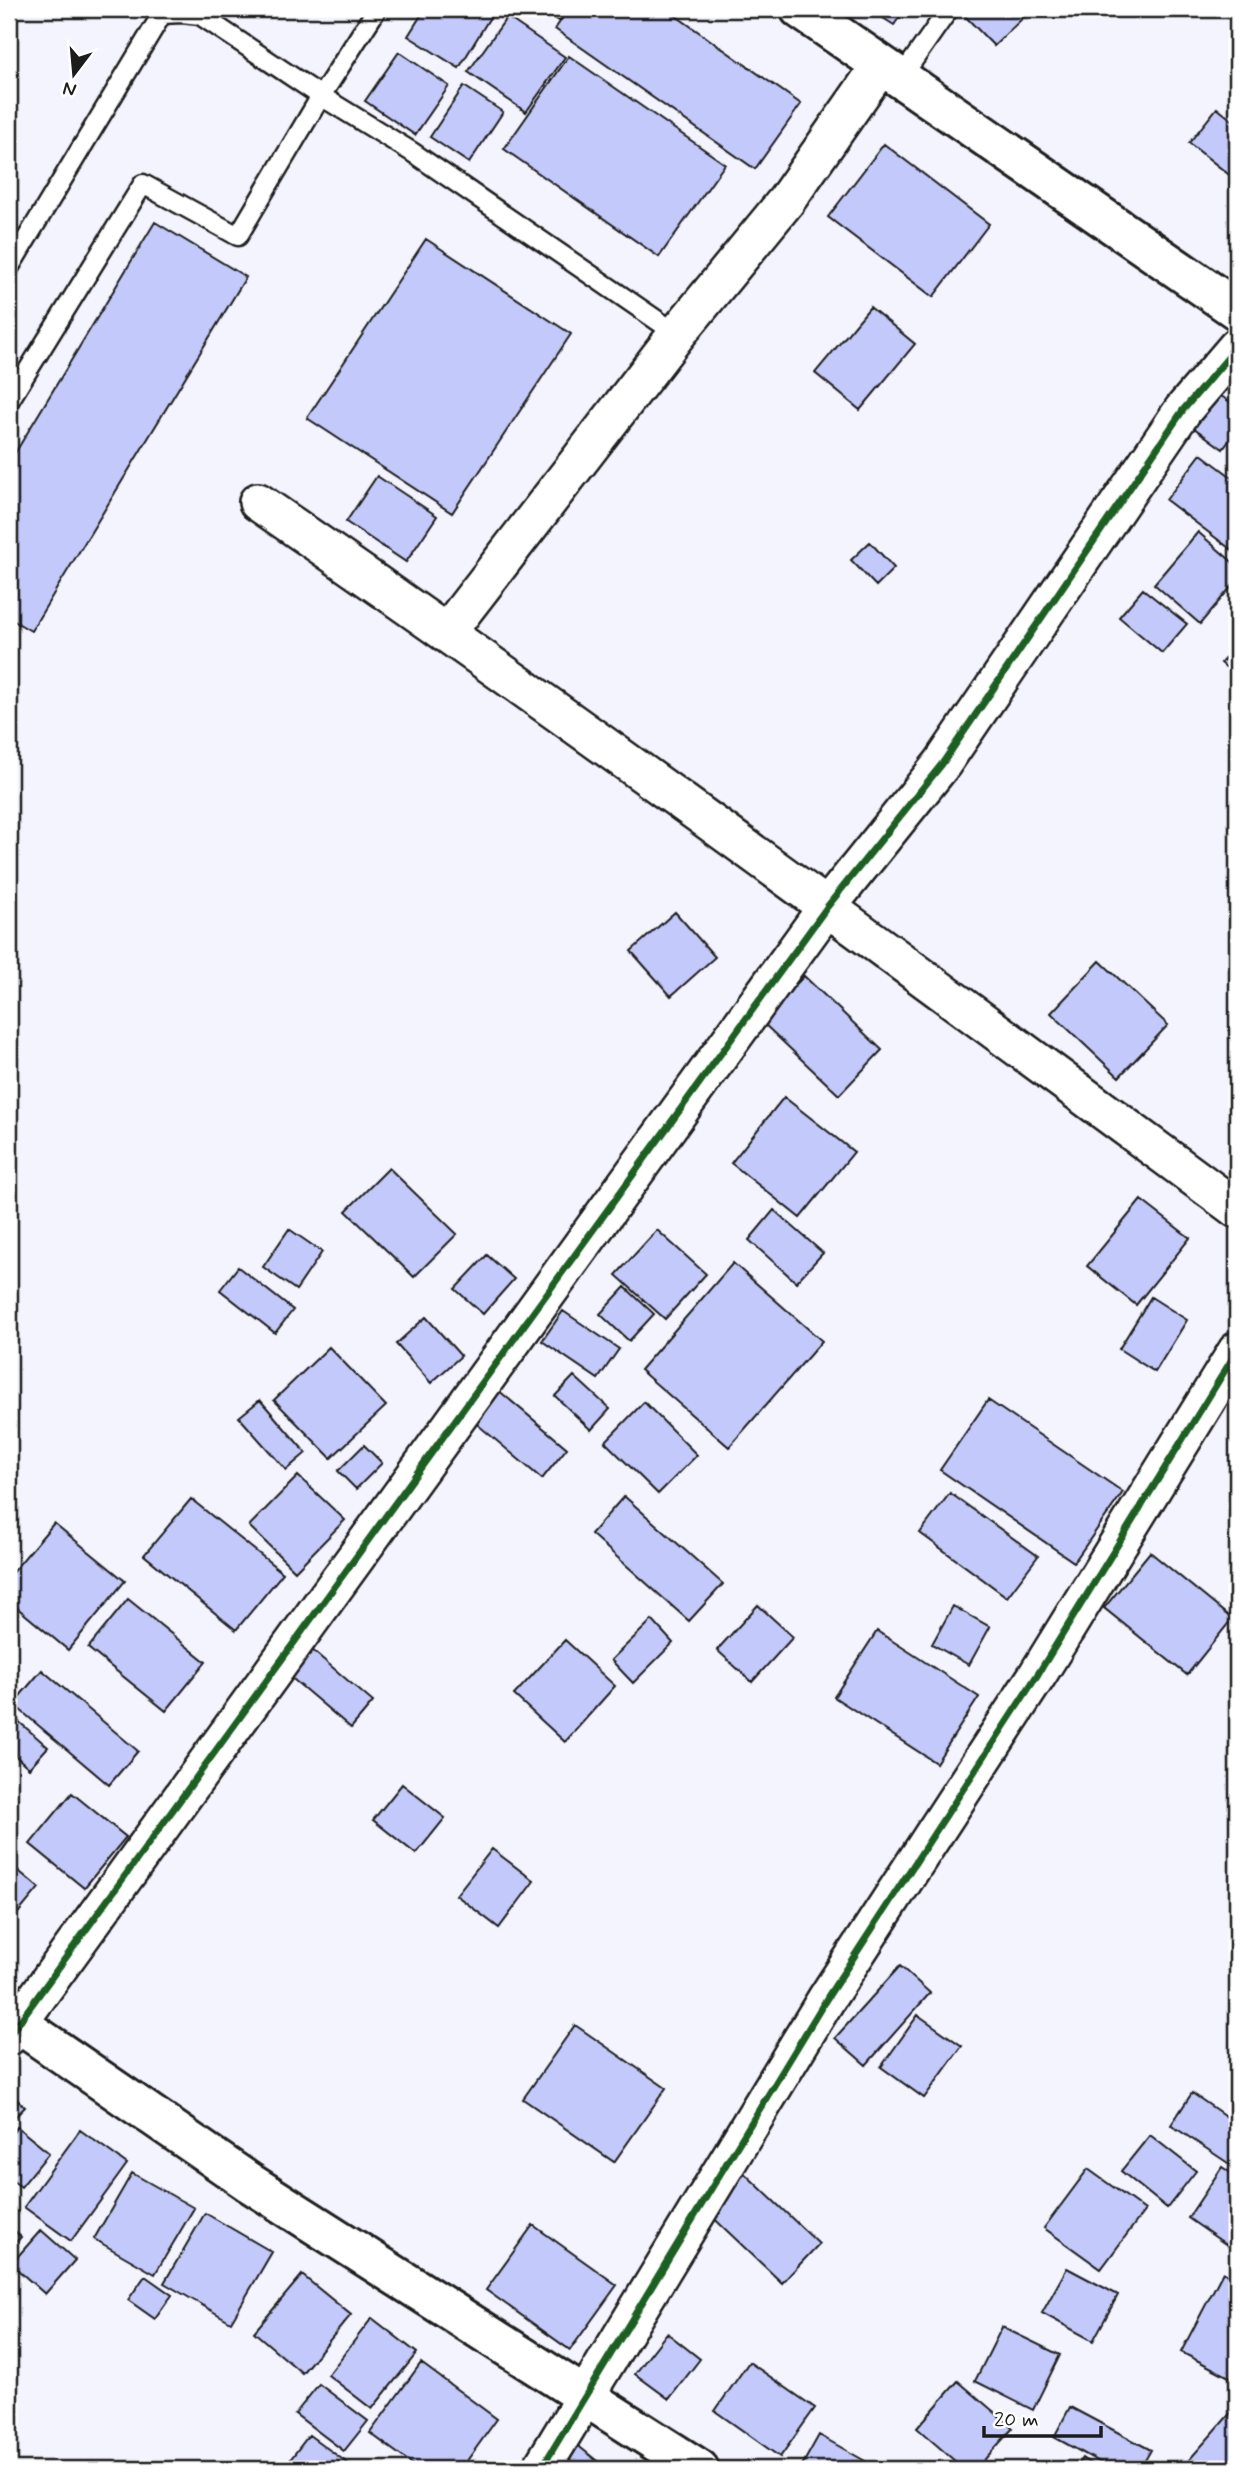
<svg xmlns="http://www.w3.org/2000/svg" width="1246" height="2478" font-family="Mynerve,sans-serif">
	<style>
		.building { fill: #c3cafb; stroke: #1c1c1c; stroke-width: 2 }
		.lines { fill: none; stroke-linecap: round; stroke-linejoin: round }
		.service-casing { stroke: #1c1c1c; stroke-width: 23 }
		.minor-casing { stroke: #1c1c1c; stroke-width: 42 }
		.tertiary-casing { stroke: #1c1c1c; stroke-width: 44 }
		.secondary-casing { stroke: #1c1c1c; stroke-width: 44 }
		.service { stroke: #fff; stroke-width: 18 }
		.minor { stroke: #fff; stroke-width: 37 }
		.tertiary { stroke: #fff; stroke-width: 38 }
		.secondary { stroke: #fff; stroke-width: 38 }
		.cycleway-casing { stroke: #fff; stroke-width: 11 }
		.cycleway { stroke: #1b5e20; stroke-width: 7 }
	</style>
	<rect width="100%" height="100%" fill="#f3f4fe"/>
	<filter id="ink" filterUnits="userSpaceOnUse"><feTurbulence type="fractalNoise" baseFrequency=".0143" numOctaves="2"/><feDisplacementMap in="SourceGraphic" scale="14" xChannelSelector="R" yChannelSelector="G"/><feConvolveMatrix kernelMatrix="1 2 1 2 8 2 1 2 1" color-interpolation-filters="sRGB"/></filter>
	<g filter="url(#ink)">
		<path class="building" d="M425 9H495L459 68 408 36Z
			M541 9H568L559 21Z
			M569 9H666L801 104 755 169 555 29Z
			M869 9H905L894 25Z
			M967 9H1032L994 46 962 13Z
			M1220 9H1237V23Z
			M507 17 565 57 526 112 468 72Z
			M399 52 449 86 415 135 365 101Z
			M569 56 725 164 659 257 504 149Z
			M464 86 503 112 469 163 430 137Z
			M1217 108 1237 124V171L1232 177 1189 143Z
			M884 144 989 224 933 297 828 217Z
			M155 222 246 277 31 631 9 618V463Z
			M426 239 571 334 452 513 307 418Z
			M870 307 915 344 860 410 815 373Z
			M1214 391 1237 407V430L1223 449 1190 425Z
			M1201 454 1237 481V554L1166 500Z
			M377 476 437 516 406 562 346 522Z
			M1198 532 1237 566V580L1200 624 1154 584Z
			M870 542 894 568 876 586 851 560Z
			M1143 589 1187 624 1162 653 1119 617Z
			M1237 644V677L1221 663Z
			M675 912 715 957 671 996 631 951Z
			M1100 961 1168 1025 1119 1077 1051 1013Z
			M804 976 882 1050 839 1095 761 1021Z
			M784 1097 854 1152 800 1218 731 1163Z
			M389 1168 457 1234 414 1277 346 1211Z
			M1141 1200 1190 1238 1136 1305 1087 1266Z
			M774 1210 823 1253 796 1282 749 1240Z
			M289 1229 322 1252 296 1290 263 1267Z
			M657 1230 706 1274 665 1319 616 1275Z
			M487 1255 514 1279 483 1314 455 1289Z
			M733 1263 822 1341 729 1447 640 1370Z
			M238 1267 293 1310 275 1333 220 1290Z
			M625 1287 654 1314 629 1341 600 1314Z
			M1151 1297 1187 1320 1155 1372 1119 1349Z
			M563 1311 619 1349 598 1379 542 1341Z
			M426 1317 461 1356 431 1383 396 1344Z
			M329 1347 386 1406 331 1458 274 1400Z
			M574 1376 610 1409 591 1430 555 1396Z
			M491 1384 567 1448 542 1479 465 1414Z
			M260 1400 306 1453 286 1470 239 1417Z
			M988 1400 1123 1492 1074 1562 940 1470Z
			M644 1402 697 1455 658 1494 605 1442Z
			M364 1445 382 1463 356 1489 338 1471Z
			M298 1476 345 1520 295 1571 249 1526Z
			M950 1493 1038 1556 1007 1597 920 1533Z
			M624 1496 723 1584 689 1621 591 1534Z
			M191 1499 283 1573 236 1630 144 1555Z
			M54 1523 125 1581 68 1650 9 1601V1576Z
			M1150 1552 1232 1619 1187 1675 1104 1608Z
			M128 1599 206 1662 166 1711 88 1648Z
			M758 1605 793 1637 752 1682 717 1650Z
			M953 1606 990 1627 969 1665 932 1644Z
			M652 1620 673 1643 633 1683 611 1660Z
			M877 1631 979 1697 936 1763 834 1697Z
			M565 1640 615 1686 565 1742 514 1695Z
			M304 1643 373 1702 351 1728 281 1669Z
			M42 1670 138 1751 109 1785 13 1704Z
			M9 1713 48 1747 29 1768 9 1750Z
			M402 1784 445 1818 416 1854 373 1820Z
			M72 1793 126 1837 84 1888 30 1844Z
			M492 1849 534 1881 499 1928 456 1895Z
			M9 1863 39 1888 9 1924Z
			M900 1966 930 1993 866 2065 835 2038Z
			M918 2015 962 2046 924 2098 881 2067Z
			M575 2025 666 2088 614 2162 523 2099Z
			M9 2092 25 2107 9 2123Z
			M1192 2093 1237 2124V2169L1171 2125Z
			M17 2127 49 2153 21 2187 9 2178V2138Z
			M80 2130 127 2164 71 2241 24 2207Z
			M1150 2135 1196 2171 1167 2208 1121 2171Z
			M1222 2167 1237 2177V2252L1188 2218Z
			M740 2169 819 2244 782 2283 703 2208Z
			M1088 2169 1145 2210 1101 2269 1044 2228Z
			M132 2173 194 2208 155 2274 94 2239Z
			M205 2213 272 2252 231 2322 164 2283Z
			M9 2225 21 2237 9 2250Z
			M533 2225 617 2285 570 2350 486 2290Z
			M41 2230 75 2260 45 2294 11 2264Z
			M1067 2268 1118 2295 1093 2341 1042 2313Z
			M1223 2272 1237 2280V2381L1181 2352Z
			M302 2275 351 2315 302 2373 254 2332Z
			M145 2276 172 2295 155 2319 128 2300Z
			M372 2318 417 2353 372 2409 328 2375Z
			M1002 2327 1060 2355 1033 2410 975 2381Z
			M667 2333 700 2359 669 2399 635 2374Z
			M749 2362 815 2408 780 2457 715 2411Z
			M421 2363 497 2419 461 2469H419L370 2433Z
			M958 2381 1013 2428 976 2469H964L917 2428Z
			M319 2384 368 2421 344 2451 295 2414Z
			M1070 2407 1151 2450 1140 2469H1112L1054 2437Z
			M1235 2408 1237 2410V2469H1181Z
			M309 2435 353 2467 351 2469H283Z
			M819 2435 874 2466 872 2469H800Z
			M576 2444 607 2469H556Z
			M1082 2458 1098 2469H1075Z"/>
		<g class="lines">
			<defs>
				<path id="service" d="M900 79 949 9
					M9 268 162 14 182 13 200 15 321 96 412 152 677 334
					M9 401 143 184 238 236 321 96 377 9"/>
				<path id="minor" d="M258 502C590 730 913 970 1237 1209
					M447 632 677 334 786 201 881 65
					M9 2036 827 907 942 764 1183 410 1237 347
					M541 2469 827 1998 1038 1674 1237 1351"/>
				<path id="tertiary" d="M9 2017 250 2183 699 2469"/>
				<path id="secondary" d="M800 9 1237 310"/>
			</defs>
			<use href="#service" class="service-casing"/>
			<use href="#minor" class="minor-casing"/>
			<use href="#tertiary" class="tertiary-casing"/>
			<use href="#secondary" class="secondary-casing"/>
			<use href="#service" class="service"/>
			<use href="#minor" class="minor"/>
			<use href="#tertiary" class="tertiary"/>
			<use href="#secondary" class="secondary"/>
			<defs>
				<path id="cycleway" d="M9 2036 827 907 942 764 1183 410 1237 347
					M541 2469 827 1998 1038 1674 1237 1351"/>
			</defs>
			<use href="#cycleway" class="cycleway-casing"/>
			<use href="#cycleway" class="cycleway"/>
		</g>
	</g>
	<rect width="1246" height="2478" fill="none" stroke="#fff" stroke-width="35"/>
	<rect x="18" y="18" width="1211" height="2443" fill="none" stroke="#1c1c1c" stroke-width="2.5" filter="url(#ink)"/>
	<g transform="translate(74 74) rotate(196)" stroke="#ffffff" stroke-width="5" paint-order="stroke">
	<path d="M0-5L12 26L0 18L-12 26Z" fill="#1c1c1c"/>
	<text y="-10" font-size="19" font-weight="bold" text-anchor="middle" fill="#1c1c1c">N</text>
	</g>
	<path d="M984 2426v10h117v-10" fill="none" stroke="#1c1c1c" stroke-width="3.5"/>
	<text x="994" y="2426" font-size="21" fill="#1c1c1c" stroke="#ffffff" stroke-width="5" paint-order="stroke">20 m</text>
</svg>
